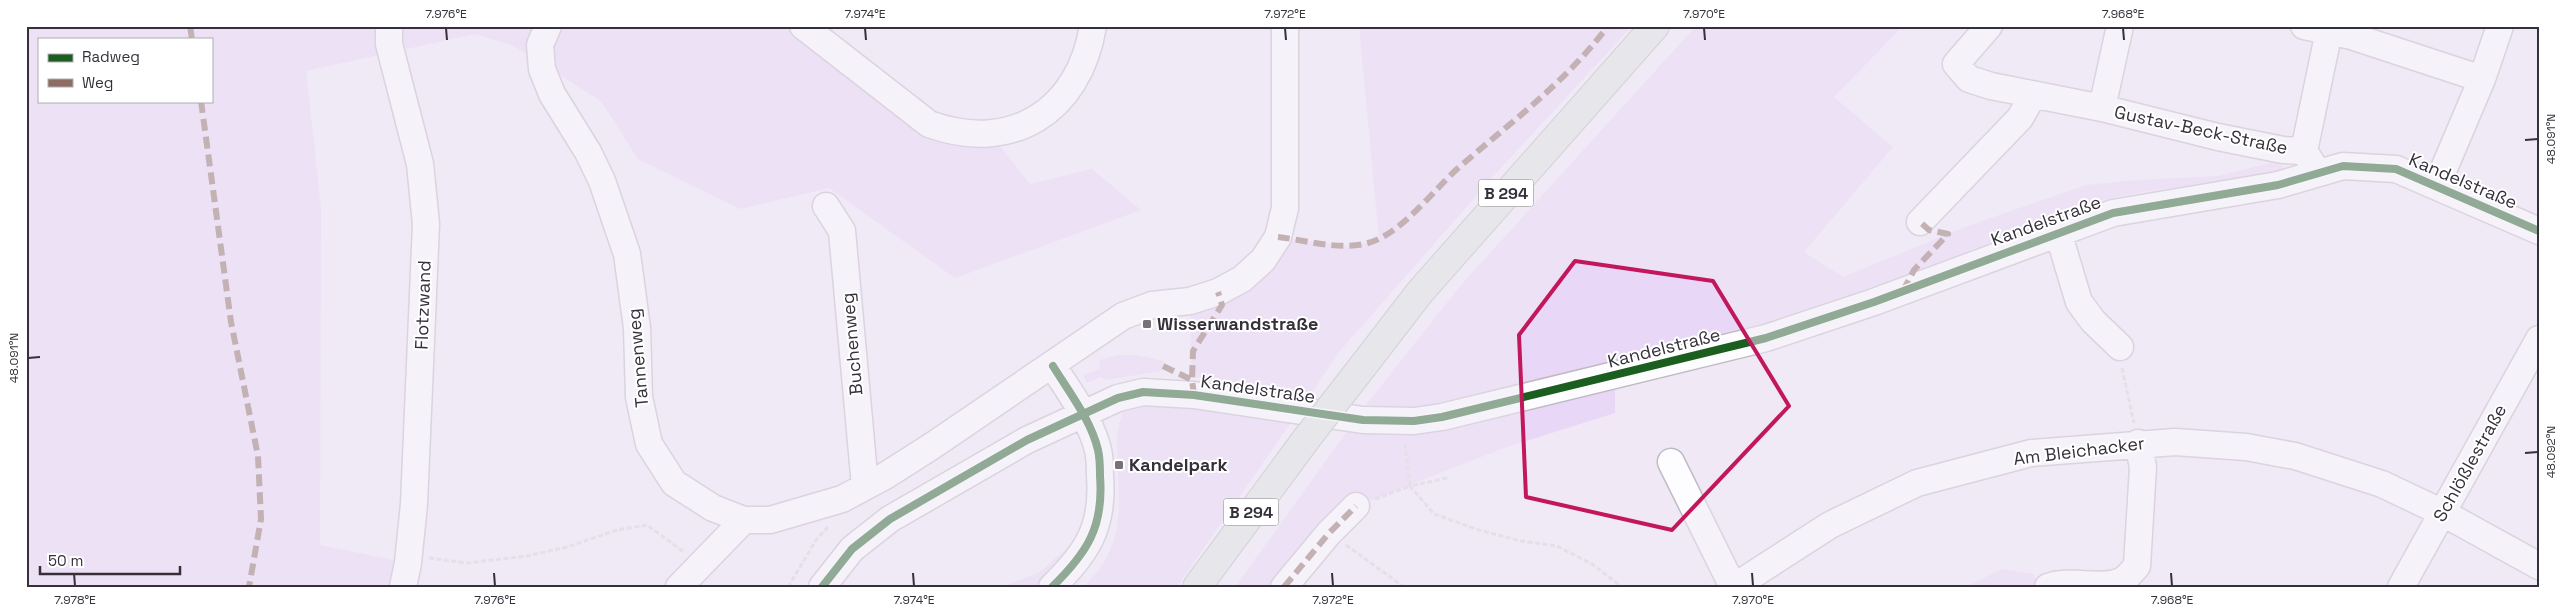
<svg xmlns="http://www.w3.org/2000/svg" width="2565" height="613" font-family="'Space Grotesk',sans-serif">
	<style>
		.green { fill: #e9d7f7; fill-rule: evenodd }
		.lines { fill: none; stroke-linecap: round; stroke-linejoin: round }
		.minor-casing { stroke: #c0bac4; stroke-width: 29 }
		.highway-casing { stroke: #aeb5b2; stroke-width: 30 }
		.path { stroke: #d6d4d7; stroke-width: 3; stroke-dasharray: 5 2.5; stroke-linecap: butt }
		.minor { stroke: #fdfcfe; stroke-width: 26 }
		.highway { stroke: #dce5dd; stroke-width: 28 }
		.highway-bridge-casing { stroke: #aeb5b2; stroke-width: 30; stroke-linecap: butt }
		.highway-bridge { stroke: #dce5dd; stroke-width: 28 }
		.quiet { stroke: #8d6e63; stroke-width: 6; stroke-dasharray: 12 6; stroke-linecap: butt }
		.cycleway-casing { stroke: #fff; stroke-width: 11 }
		.cycleway { stroke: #1b5e20; stroke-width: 8 }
		.marked { fill: none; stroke: #c2185b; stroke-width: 4; stroke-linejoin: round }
		.ticks { fill: none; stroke: #353039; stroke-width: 2 }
		.poi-dot { fill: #76717b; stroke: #fff; stroke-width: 2 }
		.labels { text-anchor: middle; stroke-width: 4; stroke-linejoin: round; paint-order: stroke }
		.shield { fill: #fff; stroke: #726e74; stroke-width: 1 }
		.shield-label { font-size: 16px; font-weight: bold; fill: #353039 }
		.street-label { font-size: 18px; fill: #353039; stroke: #fff }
		.poi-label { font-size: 18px; font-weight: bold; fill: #353039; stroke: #fff; text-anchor: start }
		.neatline { fill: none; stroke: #353039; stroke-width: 2 }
		.ticks-label { font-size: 12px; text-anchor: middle; fill: #353039 }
	</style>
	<rect width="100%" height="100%" fill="#f0e9f5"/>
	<path class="green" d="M26 26H803L901 101 990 134 1030 184 1092 169 1141 210 955 278 829 188 740 209 638 159 601 101 512 45 475 34 306 71 321 208 320 545 408 563 403 587H26ZM39 39H211V101H39Z
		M1359 26H1632L1499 170 1339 352 1312 393 1191 377 1190 301 1278 237 1349 246 1379 239Z
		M1696 26H1903L1834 97 1893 147 1804 252 1843 277 1965 227 2086 185 2136 180 2218 176 2274 162 2284 167 2275 174 2142 192 2093 202 1862 293 1761 328 1606 367 1554 376 1444 403 1416 407 1365 406 1461 285Z
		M1118 355H1137L1164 361 1161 371 1105 380 1100 377 1087 383 1083 375 1099 369 1100 360Z
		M1615 380V413L1504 448 1356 506 1284 587H1235L1351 426Z
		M1148 401 1292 421 1177 587H1083C1131 543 1117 498 1117 442 1117 431 1121 419 1123 408Z
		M1072 544 1079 546 1040 587H1001L1038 573Z
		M2002 569 2033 574 2039 587H1965Z"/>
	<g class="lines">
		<defs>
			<path id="minor" d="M389 26V44L420 164 426 224 414 504 408 563 403 587
				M548 26 540 45 542 69 552 94 588 152 602 181 627 254 637 328 639 397 649 444 674 483 713 508 744 520H770L842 499 885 476 932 446 1123 316 1152 305 1190 301 1218 292 1242 279 1263 260 1278 237 1285 208V26
				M803 26 929 124C1011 154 1079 112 1093 26
				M1989 26 1956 64 1969 79 1991 86 2102 108 2218 137 2283 150 2304 151 2318 173
				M2304 26 2347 35
				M2350 26 2348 35 2482 79
				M2102 108 2120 26
				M2304 151 2329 31
				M2437 185 2482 79 2500 26
				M826 206 842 231 865 486
				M1920 222 2020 118 2033 95
				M2058 232 2079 302 2093 321 2120 347
				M1671 462 1733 587
				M679 587 744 520
				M822 587 852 549 890 519 1027 440 1118 398 1143 392 1194 395 1363 420 1414 421 1442 417 1766 338 1874 302 2113 213 2278 185 2343 166 2396 169 2539 231
				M1052 587C1087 553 1104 527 1100 476 1100 468 1100 458 1098 450 1091 420 1069 392 1053 366
				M1284 587 1329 533 1356 506
				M1734 587 1830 525 1917 483 2031 453 2175 442 2246 447 2295 456 2382 484 2443 513 2539 566
				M2048 587C2070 578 2104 591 2123 580 2128 577 2133 570 2137 566L2143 467 2138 443
				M2401 587 2539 339"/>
			<path id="highway" d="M1363 366 1420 292 1655 26
				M1197 587 1307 438"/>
		</defs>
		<use href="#minor" class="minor-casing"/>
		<use href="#highway" class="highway-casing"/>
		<path class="path" d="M2122 368 2134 423
			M1447 478 1410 486 1434 514 1479 530 1521 541 1557 546 1592 564 1622 587
			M1375 499 1410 486 1405 443
			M1346 545 1404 587
			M429 558 467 563 527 556 567 547 617 530 647 525 684 552
			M788 587 816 540 829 526"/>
		<use href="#minor" class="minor"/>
		<use href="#highway" class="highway"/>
		<defs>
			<path id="highway-bridge" d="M1307 438 1363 366"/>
		</defs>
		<use href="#highway-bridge" class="highway-bridge-casing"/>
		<use href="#highway-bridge" class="highway-bridge"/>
		<path class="quiet" d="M190 26 192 39
			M201 101 231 322 258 456 261 519 249 587
			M1278 237C1306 240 1340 251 1368 243 1401 234 1432 192 1457 169 1511 122 1564 84 1608 26
			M1903 291 1914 270 1948 234 1929 230 1920 222
			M1163 366 1192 380
			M1194 395 1192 380 1193 351 1222 305 1218 292
			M1284 587 1329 533 1356 506"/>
		<defs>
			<path id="cycleway" d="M822 587 852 549 890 519 1027 440 1118 398 1143 392 1194 395 1363 420 1414 421 1442 417 1766 338 1874 302 2113 213 2278 185 2343 166 2396 169 2539 231
				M1052 587C1087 553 1104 527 1100 476 1100 468 1100 458 1098 450 1091 420 1069 392 1053 366"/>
		</defs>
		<use href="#cycleway" class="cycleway-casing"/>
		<use href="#cycleway" class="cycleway"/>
	</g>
	<path d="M0 0H2565V613H0ZM1575 261 1713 281 1789 406 1672 530 1526 497 1519 335Z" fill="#f0e9f5" fill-opacity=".55" fill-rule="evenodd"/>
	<path class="marked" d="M1575 261 1713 281 1789 406 1672 530 1526 497 1519 335Z"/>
	<path class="ticks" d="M446 28 447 40M865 28 866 40M1285 28 1286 40M1704 28 1705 40M2123 28 2124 40M2525 140 2538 139M28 358 40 357M2525 453 2538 452M74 573 75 586M494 573 495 586M913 573 914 586M1332 573 1333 586M1752 573 1753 586M2171 573 2172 586"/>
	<g class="poi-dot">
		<rect x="1142" y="319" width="10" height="10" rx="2.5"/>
		<rect x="1114" y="460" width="10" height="10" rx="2.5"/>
	</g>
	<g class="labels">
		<g class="shield">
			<rect x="1478.5" y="179.5" width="55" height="27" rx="4"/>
			<rect x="1223.5" y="498.5" width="55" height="27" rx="4"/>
		</g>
		<g class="shield-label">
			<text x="1506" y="199">B 294</text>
			<text x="1251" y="518">B 294</text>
		</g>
		<g class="street-label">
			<text transform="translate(2201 130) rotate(12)" y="6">Gustav-Beck-Straße</text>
			<text transform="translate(2463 181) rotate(23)" y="6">Kandelstraße</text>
			<text transform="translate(2046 221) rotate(-20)" y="6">Kandelstraße</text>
			<text transform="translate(423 305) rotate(-88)" y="6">Flotzwand</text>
			<text transform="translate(852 344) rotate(-95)" y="6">Buchenweg</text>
			<text transform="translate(1664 348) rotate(-14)" y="6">Kandelstraße</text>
			<text transform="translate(638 358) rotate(-95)" y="6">Tannenweg</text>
			<text transform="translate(1258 389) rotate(8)" y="6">Kandelstraße</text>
			<text transform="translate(2079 451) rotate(-7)" y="6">Am Bleichacker</text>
			<text transform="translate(2470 463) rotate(-61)" y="6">Schlößlestraße</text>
		</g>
		<g class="poi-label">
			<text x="1157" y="330">Wisserwandstraße</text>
			<text x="1129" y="471">Kandelpark</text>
		</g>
	</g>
	<rect width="2565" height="613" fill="none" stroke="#ffffff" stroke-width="55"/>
	<rect x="38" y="38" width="175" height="65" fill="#ffffff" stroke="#aeacb0"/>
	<rect x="48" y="54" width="25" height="8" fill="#1b5e20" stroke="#aeacb0"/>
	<text x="82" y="62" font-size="15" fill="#353039">Radweg</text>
	<rect x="48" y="79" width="25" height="8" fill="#8d6e63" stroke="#aeacb0"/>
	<text x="82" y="88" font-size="15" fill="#353039">Weg</text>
	<path d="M40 566v8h140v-8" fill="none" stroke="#353039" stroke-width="2.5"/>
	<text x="48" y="566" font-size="15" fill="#353039" stroke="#ffffff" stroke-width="4" paint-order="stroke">50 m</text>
	<rect x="28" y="28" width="2510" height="558" class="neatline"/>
	<g class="ticks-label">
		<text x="446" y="18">7.976°E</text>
		<text x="865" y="18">7.974°E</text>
		<text x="1285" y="18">7.972°E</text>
		<text x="1704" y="18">7.970°E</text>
		<text x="2123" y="18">7.968°E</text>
		<text transform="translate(2551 139) rotate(-90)" y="4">48.091°N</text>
		<text transform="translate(14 358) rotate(-90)" y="4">48.091°N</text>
		<text transform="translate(2551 452) rotate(-90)" y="4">48.092°N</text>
		<text x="75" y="604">7.978°E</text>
		<text x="495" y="604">7.976°E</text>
		<text x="914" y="604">7.974°E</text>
		<text x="1333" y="604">7.972°E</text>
		<text x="1753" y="604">7.970°E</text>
		<text x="2172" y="604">7.968°E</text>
	</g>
</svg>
